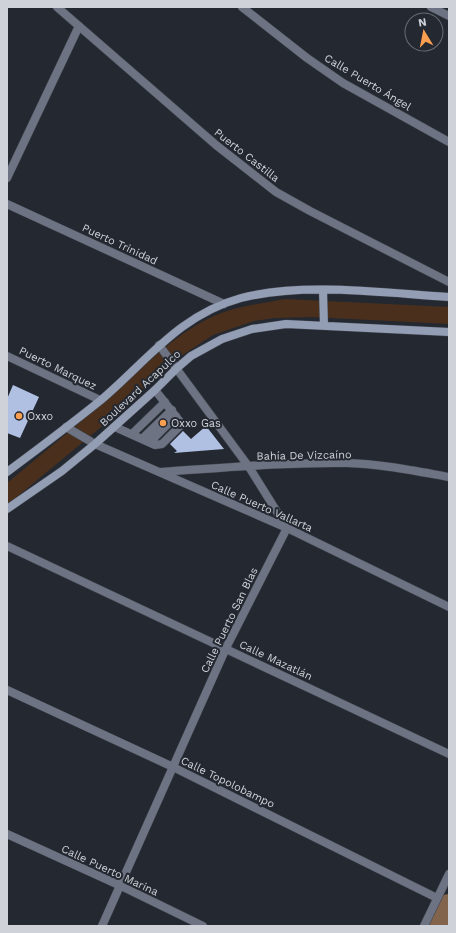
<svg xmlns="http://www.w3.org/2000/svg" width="456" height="933" font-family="'Work Sans',sans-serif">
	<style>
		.green { fill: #4a301c }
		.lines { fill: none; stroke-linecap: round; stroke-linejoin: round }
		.river { stroke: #82644d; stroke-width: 28 }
		.building { fill: #b0c0e3 }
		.service-casing { stroke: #3f434c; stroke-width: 9 }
		.minor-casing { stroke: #3f434c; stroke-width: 9 }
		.tertiary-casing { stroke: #3f434c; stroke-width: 9 }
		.secondary-casing { stroke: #3f434c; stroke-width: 9 }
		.service { stroke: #6d7382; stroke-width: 8 }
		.minor { stroke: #6d7382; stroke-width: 8 }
		.tertiary { stroke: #6d7382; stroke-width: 8 }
		.secondary { stroke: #939eb5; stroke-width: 8 }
		.poi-dot { fill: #fa9f50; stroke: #242831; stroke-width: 1.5 }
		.labels { text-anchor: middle; stroke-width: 4; stroke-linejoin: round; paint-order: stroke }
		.street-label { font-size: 11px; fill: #cfd2d8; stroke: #242831 }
		.poi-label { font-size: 11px; fill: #cfd2d8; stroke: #242831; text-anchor: start }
	</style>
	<rect width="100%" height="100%" fill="#242831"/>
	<path class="green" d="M284 299 449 307V324L311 317 274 318 254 321 213 335 178 358 106 423 7 505V483C43 453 80 423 116 391 147 364 176 333 214 316 236 306 261 304 284 299Z
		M449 910V926H441Z"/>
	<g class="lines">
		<path class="river" d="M440 926 449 908"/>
	</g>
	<path class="building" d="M13 385 39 397 20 438 7 433V399Z
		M206 426 224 449 174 453 177 451 170 444 183 431 191 439Z"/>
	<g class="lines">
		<defs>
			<path id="service" d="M115 427 155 445 162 444 180 426 181 423 155 390
				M132 434 165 402
				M142 439 172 410
				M150 442 176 416"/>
			<path id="minor" d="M242 7 307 58 343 83 449 142
				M431 7 449 16
				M7 178 79 26
				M7 204 224 304
				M7 356 100 400
				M66 427 95 444 287 528 449 607
				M161 472C222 468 286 462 347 463 381 464 415 471 449 477
				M7 546 449 754
				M7 690 173 767 437 898
				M7 834 121 886 203 926
				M102 926 226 648 287 528 249 467 159 345
				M424 926 449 874"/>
			<path id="tertiary" d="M57 7 216 145 276 192 310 211 449 282"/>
			<path id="secondary" d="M323 290 324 326
				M7 472C38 449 70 425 101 400 147 361 179 315 241 298 304 282 384 293 449 297
				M7 509 62 471 95 444 155 390 177 368 191 356 222 339 252 329 286 324 449 332"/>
		</defs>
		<use href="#service" class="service-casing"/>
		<use href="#minor" class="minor-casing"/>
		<use href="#tertiary" class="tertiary-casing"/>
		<use href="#secondary" class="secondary-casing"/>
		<use href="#service" class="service"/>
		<use href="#minor" class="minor"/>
		<use href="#tertiary" class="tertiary"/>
		<use href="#secondary" class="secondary"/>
	</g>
	<g class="poi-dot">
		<circle cx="19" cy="416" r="4"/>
		<circle cx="163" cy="423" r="4"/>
	</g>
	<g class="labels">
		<g class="street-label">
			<text transform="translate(368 82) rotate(31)" y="4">Calle Puerto Ángel</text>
			<text transform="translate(247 155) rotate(38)" y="4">Puerto Castilla</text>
			<text transform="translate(120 244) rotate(25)" y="4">Puerto Trinidad</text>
			<text transform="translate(58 368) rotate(26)" y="4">Puerto Marquez</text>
			<text transform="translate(140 388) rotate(-43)" y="4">Boulevard Acapulco</text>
			<text transform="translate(304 455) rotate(-1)" y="4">Bahía De Vizcaíno</text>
			<text transform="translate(262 506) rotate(24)" y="4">Calle Puerto Vallarta</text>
			<text transform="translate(229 620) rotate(-64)" y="4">Calle Puerto San Blas</text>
			<text transform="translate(276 660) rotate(25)" y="4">Calle Mazatlán</text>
			<text transform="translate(228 782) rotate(26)" y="4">Calle Topolobampo</text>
			<text transform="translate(110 870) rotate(25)" y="4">Calle Puerto Marina</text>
		</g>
		<g class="poi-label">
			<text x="27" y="420">Oxxo</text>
			<text x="171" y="427">Oxxo Gas</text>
		</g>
	</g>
	<rect width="456" height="933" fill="none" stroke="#cfd2d8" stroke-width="16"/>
	<g transform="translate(424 32) rotate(350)"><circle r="19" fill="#242831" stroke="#686c74"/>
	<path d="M0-3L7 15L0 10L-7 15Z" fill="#fa9f50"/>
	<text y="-6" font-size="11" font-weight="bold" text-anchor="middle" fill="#cfd2d8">N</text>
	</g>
</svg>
